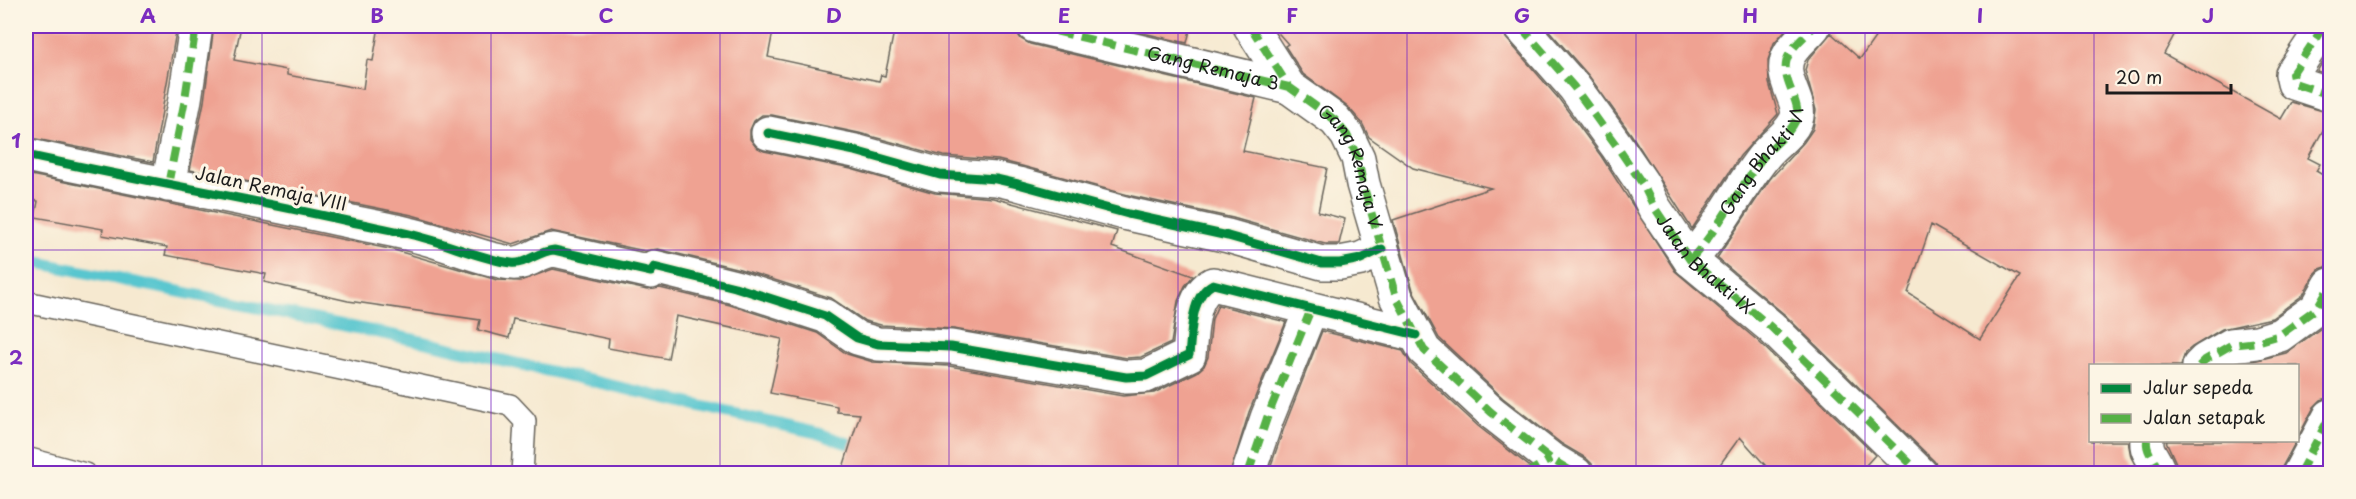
<svg xmlns="http://www.w3.org/2000/svg" width="2356" height="499" font-family="'Playpen Sans',sans-serif">
	<style>
		.lines { fill: none; stroke-linecap: round; stroke-linejoin: round }
		.stream { stroke: #59c6cf; stroke-width: 12 }
		.building { fill: #efa292; fill-rule: evenodd }
		.lane-casing { stroke: #68645b; stroke-width: 24 }
		.street-casing { stroke: #68645b; stroke-width: 36 }
		.lane { stroke: #fff; stroke-width: 21 }
		.street { stroke: #fff; stroke-width: 33 }
		.quiet { stroke: #55b145; stroke-width: 8; stroke-dasharray: 15 8; stroke-linecap: butt }
		.cycleway-casing { stroke: #fcf5e5; stroke-width: 13 }
		.cycleway { stroke: #00873e; stroke-width: 9 }
		.grid { fill: none; stroke: #7b2cbf; stroke-width: 1.5; stroke-opacity: 0.55 }
		.labels { text-anchor: middle; stroke-width: 6; stroke-linejoin: round; paint-order: stroke }
		.street-label { font-size: 18px; fill: #1c1c1c; stroke: #fcf5e5 }
		.neatline { fill: none; stroke: #7b2cbf; stroke-width: 2 }
		.grid-label { font-size: 20px; text-anchor: middle; font-weight: bold; fill: #7b2cbf }
	</style>
	<rect width="100%" height="100%" fill="#fcf5e5"/>
	<filter id="ink" filterUnits="userSpaceOnUse"><feTurbulence type="fractalNoise" baseFrequency=".0167" numOctaves="2"/><feDisplacementMap in="SourceGraphic" scale="12" xChannelSelector="R" yChannelSelector="G"/><feConvolveMatrix kernelMatrix="1 2 1 2 8 2 1 2 1" color-interpolation-filters="sRGB"/></filter>
	<filter id="wash" filterUnits="userSpaceOnUse"><feTurbulence type="fractalNoise" baseFrequency=".008" numOctaves="4" result="noise"/><feDisplacementMap in="SourceGraphic" scale="24" xChannelSelector="R" yChannelSelector="G"/><feGaussianBlur stdDeviation="1.35" result="paint"/><feColorMatrix in="noise" values="0 0 0 0 0 0 0 0 0 0 0 0 0 0 0 0 0 1.4 0 .05"/><feComposite in="paint" operator="in"/></filter>
	<g filter="url(#wash)">
		<rect width="100%" height="100%" fill="#f6e9d0"/>
		<g class="lines">
			<path class="stream" d="M26 260 415 340 817 433 864 449"/>
		</g>
		<g id="blocks">
			<path class="building" d="M26 26H177L153 162 26 137Z
				M214 26H241L234 60 287 70V75L363 89 367 60 373 61 379 26H774L768 57 879 81 881 75 885 76 895 26H1016V32L1021 39 1030 44 1256 98 1243 151 1327 168 1318 212 1345 219 1339 244H1325L1233 218 1132 196 1022 166 998 160 943 156 859 133 772 115H762L754 121 750 130V139L756 147 764 151 851 169 935 193 993 198 1117 231 1112 247 1193 276 1185 286 1178 301 1171 343 1141 357 1127 358 954 329 881 325 865 321 831 298 740 269 658 249 645 251 551 231 513 244 412 215 190 170 204 102Z
				M1113 26H1191L1187 43Z
				M1272 26H1502L1506 38 1559 99 1601 156 1675 271 1758 341 1875 455 1858 474H1773L1740 437 1713 474H1595L1592 464 1586 458 1562 444 1503 398 1439 338 1413 290 1393 220 1491 188 1413 168 1369 137 1362 123 1349 108 1303 74 1285 46 1288 44Z
				M1545 26H1789L1774 43 1768 60 1769 83 1778 114 1740 156 1692 229 1631 134 1589 76Z
				M1883 26H2179L2164 54 2281 119 2291 102 2330 113V117L2308 158 2320 164 2316 171 2331 180V261L2326 267 2320 269 2314 275 2303 295 2272 318 2222 329 2192 347 2185 353 2181 366H2091V441H2128L2131 457 2140 474H1947L1939 468 1934 461 1784 314 1717 258 1770 179 1804 142 1813 129 1816 110 1805 70 1808 60 1831 33 1860 59ZM1931 225 2020 276 1980 339 1908 293Z
				M2331 50V75L2317 71Z
				M26 174 394 250 497 280 520 281 553 269 647 290 660 288 730 305 817 333 847 354 873 362 949 366 1123 396 1154 393 1197 372 1204 366 1208 357 1212 319 1218 305 1286 322 1249 412 1230 474H841L860 414 837 412V406L770 393 782 339 676 316 668 359 608 348 609 339 513 319 509 338 478 330 480 320 348 301 264 282 266 274 165 255 167 247 102 235 103 229 35 217 38 201 26 199Z
				M2327 324 2331 326V397L2321 400 2314 407 2298 437V366H2233L2286 353Z
				M1322 331 1403 351 1411 364 1478 426 1539 474H1268L1285 425Z
				M2166 441H2296L2282 467 2272 474H2177L2176 463Z"/>
		</g>
	</g>
	<g filter="url(#ink)">
		<use href="#blocks" fill-opacity="0" stroke="#68645b" stroke-width="1.5"/>
		<g class="lines">
			<defs>
				<path id="lane" d="M26 302 510 405 525 421 522 474
					M26 458 85 474"/>
				<g id="street">
					<path id="s1" d="M1034 26 1289 87"/>
					<path id="s2" d="M1250 26 1289 87 1335 120 1347 135 1358 158 1363 184 1396 297 1424 350 1491 412 1551 459 1576 474"/>
					<path d="M1520 26 1574 87 1616 145 1642 183 1654 207 1690 260 1771 327 1921 474"/>
					<path d="M2324 26 2292 74 2294 83 2330 95"/>
					<path d="M768 133 855 151 940 175 996 179 1018 184 1128 214 1228 236 1322 263H1340L1361 259 1382 249"/>
					<path d="M26 155C133 179 241 197 348 221 374 227 402 231 428 239 456 247 482 259 511 263 526 265 538 251 554 250L651 272 654 267 735 287 825 316 857 338 878 344 951 347 1126 377 1146 376 1189 355C1192 332 1190 296 1213 284L1416 335"/>
					<path d="M168 185 185 99 196 26"/>
					<path d="M1690 260C1720 228 1738 188 1765 155 1775 143 1790 134 1796 120 1804 101 1775 77 1790 53 1796 43 1807 35 1814 26"/>
					<path d="M2199 366 2205 360 2231 345 2257 342 2280 335 2317 308 2330 285"/>
					<path d="M2147 440C2145 454 2158 461 2159 474"/>
					<path d="M1248 474 1267 418 1311 309"/>
					<path d="M2299 474 2330 416"/>
				</g>
			</defs>
			<use href="#lane" class="lane-casing"/>
			<use href="#street" class="street-casing"/>
			<use href="#lane" class="lane"/>
			<use href="#street" class="street"/>
			<g class="quiet">
				<path d="M1034 26 1289 87"/>
				<path d="M1250 26 1289 87 1335 120 1347 135 1358 158 1363 184 1396 297 1424 350 1491 412 1551 459 1576 474"/>
				<path id="s3" d="M1520 26 1574 87 1616 145 1642 183 1654 207 1690 260 1771 327 1921 474"/>
				<path d="M2324 26 2292 74 2294 83 2330 95"/>
				<path d="M168 185 185 99 196 26"/>
				<path id="s4" d="M1690 260C1720 228 1738 188 1765 155 1775 143 1790 134 1796 120 1804 101 1775 77 1790 53 1796 43 1807 35 1814 26"/>
				<path d="M2199 366 2205 360 2231 345 2257 342 2280 335 2317 308 2330 285"/>
				<path d="M2147 440C2145 454 2158 461 2159 474"/>
				<path d="M1248 474 1267 418 1311 309"/>
				<path d="M1525 474 1551 459"/>
				<path d="M2299 474 2330 416"/>
			</g>
			<defs>
				<path id="cycleway" d="M768 133 855 151 940 175 996 179 1018 184 1128 214 1228 236 1322 263H1340L1361 259 1382 249
					M26 155C133 179 241 197 348 221 374 227 402 231 428 239 456 247 482 259 511 263 526 265 538 251 554 250L651 272 654 267 735 287 825 316 857 338 878 344 951 347 1126 377 1146 376 1189 355C1192 332 1190 296 1213 284L1416 335"/>
			</defs>
			<use href="#cycleway" class="cycleway-casing"/>
			<use href="#cycleway" class="cycleway"/>
		</g>
	</g>
	<path class="grid" d="M262 26V474M491 26V474M720 26V474M949 26V474M1178 26V474M1407 26V474M1636 26V474M1865 26V474M2094 26V366M26 250H2330M2094 440V474"/>
	<g class="labels">
		<g class="street-label">
			<text dy="6" stroke="none"><textPath href="#s1" startOffset="184">Gang Remaja 3</textPath></text>
			<text dy="6" stroke="none"><textPath href="#s4" startOffset="123">Gang Bhakti VI</textPath></text>
			<text dy="6" stroke="none"><textPath href="#s2" startOffset="178">Gang Remaja V</textPath></text>
			<text transform="translate(271 189) rotate(12)" y="6">Jalan Remaja VIII</text>
			<text dy="6" stroke="none"><textPath href="#s3" startOffset="303">Jalan Bhakti IX</textPath></text>
		</g>
	</g>
	<rect width="2356" height="499" fill="none" stroke="#fcf5e5" stroke-width="66"/>
	<rect x="2089" y="364" width="210" height="78" fill="#fcf5e5" stroke="#a29e95" stroke-width="1.5"/>
	<rect x="2101" y="384" width="30" height="9" fill="#00873e" stroke="#a29e95" stroke-width="1.5"/>
	<text x="2143" y="394" font-size="18" fill="#1c1c1c">Jalur sepeda</text>
	<rect x="2101" y="414" width="30" height="9" fill="#55b145" stroke="#a29e95" stroke-width="1.5"/>
	<text x="2143" y="424" font-size="18" fill="#1c1c1c">Jalan setapak</text>
	<path d="M2107 84v9h124v-9" fill="none" stroke="#1c1c1c" stroke-width="3"/>
	<text x="2116" y="84" font-size="18" fill="#1c1c1c" stroke="#fcf5e5" stroke-width="4.5" paint-order="stroke">20 m</text>
	<rect x="33" y="33" width="2290" height="433" class="neatline"/>
	<g class="grid-label">
		<text x="148" y="23">A</text>
		<text x="377" y="23">B</text>
		<text x="606" y="23">C</text>
		<text x="834" y="23">D</text>
		<text x="1064" y="23">E</text>
		<text x="1292" y="23">F</text>
		<text x="1522" y="23">G</text>
		<text x="1750" y="23">H</text>
		<text x="1980" y="23">I</text>
		<text x="2208" y="23">J</text>
		<text x="16" y="148">1</text>
		<text x="16" y="365">2</text>
	</g>
</svg>
